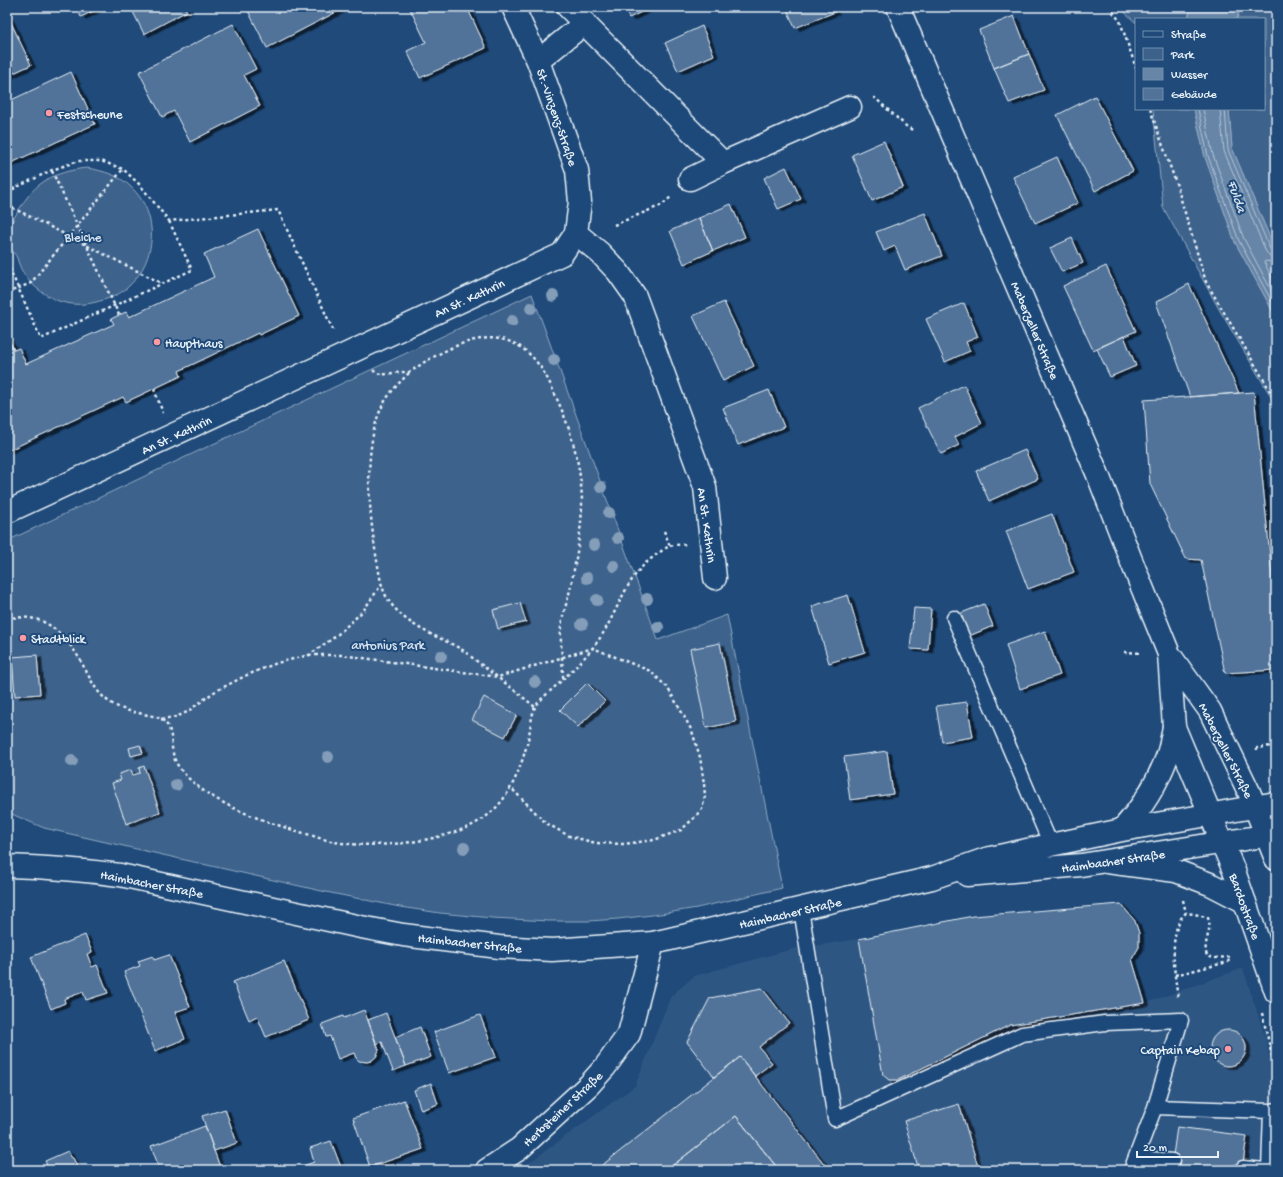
<svg xmlns="http://www.w3.org/2000/svg" width="1283" height="1177" font-family="'Gochi Hand',sans-serif">
	<style>
		.built { fill: #2e5683 }
		.green { fill: #3c628c; stroke: #92aac2 }
		.water { fill: #6685a7; stroke: #9ab0c7 }
		.lines { fill: none; stroke-linecap: round; stroke-linejoin: round }
		.shore { stroke: #b4c6d8; stroke-width: 1 }
		.building { fill: #517399; stroke: #e8f1f8; filter: url(#shadow) }
		.service-casing { stroke: #e8f1f8; stroke-width: 17 }
		.minor-casing { stroke: #e8f1f8; stroke-width: 25 }
		.secondary-casing { stroke: #e8f1f8; stroke-width: 25 }
		.primary-casing { stroke: #e8f1f8; stroke-width: 25 }
		.path { stroke: #e8f1f8; stroke-width: 2.5; stroke-dasharray: 3 3; stroke-linecap: butt }
		.service { stroke: #1f4a7a; stroke-width: 14 }
		.minor { stroke: #1f4a7a; stroke-width: 22 }
		.secondary { stroke: #1f4a7a; stroke-width: 22 }
		.primary { stroke: #1f4a7a; stroke-width: 22 }
		.tree { fill: #849eb9 }
		.poi-dot { fill: #ff9aa2; stroke: #1f4a7a; stroke-width: 1.5 }
		.labels { text-anchor: middle; stroke-width: 4; stroke-linejoin: round; paint-order: stroke }
		.poi-label { font-size: 13px; fill: #e8f1f8; stroke: #1f4a7a; text-anchor: start }
		.street-label { font-size: 13px; fill: #e8f1f8; stroke: #1f4a7a }
		.park-label { font-size: 13px; fill: #d7e3ed; stroke: #1f4a7a }
		.water-label { font-size: 14px; font-style: italic; fill: #d4e1ec; stroke: #1f4a7a }
	</style>
	<defs>
		<filter id="shadow"><feDropShadow dx="4.5" dy="2.5" stdDeviation="0" flood-color="#0009"/></filter>
	</defs>
	<rect width="100%" height="100%" fill="#1f4a7a"/>
	<filter id="ink" filterUnits="userSpaceOnUse"><feTurbulence type="fractalNoise" baseFrequency=".025" numOctaves="2"/><feDisplacementMap in="SourceGraphic" scale="8" xChannelSelector="R" yChannelSelector="G"/><feConvolveMatrix kernelMatrix="1 2 1 2 8 2 1 2 1" color-interpolation-filters="sRGB"/></filter>
	<g filter="url(#ink)">
		<path class="built" d="M1121 904 1135 921 1139 933 1132 960 1146 1003 1243 968 1266 1040 1276 1094V1170H519L635 1086 671 996 694 976 793 949 859 939 973 916Z"/>
		<path class="green" d="M1119 7H1191L1188 19H1136V23Z
			M1240 7H1276V252L1232 148 1229 109H1264V19H1237Z
			M1153 109H1194L1205 157 1235 242 1276 317V405L1220 311 1163 207Z
			M87 168C104 171 119 175 131 187 160 214 157 260 129 286 120 295 108 299 96 302 82 306 65 305 52 298 38 291 24 279 19 264 18 262 18 260 17 258 14 251 8 248 7 240 6 229 9 227 14 218 19 210 23 202 29 195 43 177 66 170 87 168Z
			M532 294 658 640 727 615 782 888 697 908 660 914 618 919 589 921H549L492 918 440 913 400 907 326 892 44 828 7 812V541Z"/>
		<path class="water" d="M1191 7H1240L1237 19H1188Z
			M1194 109H1229L1232 148 1276 252V317L1235 242 1205 157Z"/>
		<g class="lines">
			<path class="shore" d="M1198 109 1208 156 1239 241 1276 309
				M1203 109 1213 155 1244 239 1276 299
				M1220 109 1224 151 1266 252 1270 256 1276 257
				M1225 109 1228 150 1270 249 1273 252H1276
				M1276 263 1266 261 1264 262 1276 286"/>
		</g>
		<path class="building" d="M76 7H101L81 17Z
			M137 7H184L187 11 144 34 132 10Z
			M246 7H346L267 48Z
			M409 7H467L486 48 420 78 407 51 426 42Z
			M624 7H652L629 18Z
			M786 7H832L835 12 795 28Z
			M7 14 31 65 7 76Z
			M1014 16 1029 54 994 68 979 30Z
			M233 24 256 69 244 75 260 106 190 142 174 111 162 117 139 72Z
			M702 26 714 55 678 71 665 43Z
			M1029 54 1044 90 1009 103 994 68Z
			M71 72 95 124 7 165V102Z
			M1095 96 1133 171 1095 191 1057 115Z
			M884 141 903 187 872 201 852 155Z
			M1057 157 1078 203 1035 223 1013 177Z
			M786 167 801 199 778 209 764 178Z
			M731 204 745 237 713 251 699 218Z
			M925 213 942 256 905 270 895 246 884 251 876 232Z
			M699 218 713 251 684 264 670 231Z
			M258 229 299 316 259 335 258 333 179 371 181 376 126 402 123 397 7 451V336L14 350 19 348 26 364 114 324 111 319 119 315 126 312 129 317 214 277 204 254Z
			M1072 238 1083 263 1062 272 1050 248Z
			M1106 266 1136 331 1093 350 1063 286Z
			M1189 284 1239 393 1190 397 1156 302Z
			M724 302 754 366 723 381 693 316Z
			M964 303 978 337 966 342 970 351 945 362 926 319Z
			M1124 336 1136 366 1110 377 1097 349Z
			M964 385 982 423 955 437 959 445 941 454 918 408Z
			M769 390 784 427 738 445 723 408Z
			M1254 392 1276 618V670L1225 673 1201 560 1186 559 1150 484 1144 400Z
			M1025 450 1038 479 989 501 976 471Z
			M1052 514 1074 572 1028 589 1006 531Z
			M848 595 865 652 829 663 812 606Z
			M520 603 526 622 498 629 493 610Z
			M984 604 993 626 969 636 959 614Z
			M914 608 931 609 928 650 910 649Z
			M1045 631 1060 675 1020 689 1006 645Z
			M720 643 736 722 706 728 690 649Z
			M37 655 40 694 15 696 12 657Z
			M587 683 605 701 578 727 560 710Z
			M484 697 517 715 505 737 472 720Z
			M967 702 973 737 942 742 936 706Z
			M140 745 143 753 131 756 129 748Z
			M887 751 893 794 850 800 844 757Z
			M144 766 160 812 126 824 112 783 121 780 119 774 131 770 133 775 140 773 139 768Z
			M1121 904 1135 921 1139 933V947L1132 959 1145 1003 1010 1025 898 1080H889L883 1075 859 939 973 916Z
			M85 935 92 952 87 954 92 967 97 965 108 993 86 1000 83 992 64 999 65 1003 51 1009 31 957Z
			M169 955 190 1007 175 1012 185 1039 155 1051 124 972 140 966 138 961 153 956 154 960Z
			M284 961 309 1020 266 1037 257 1016 249 1020 233 982Z
			M762 988 789 1023 759 1047 772 1063 755 1076 740 1057 714 1077 687 1042 710 998Z
			M364 1010 379 1050 376 1057 371 1061 367 1062 359 1061 356 1058 354 1053 338 1059 330 1036 326 1037 322 1024 343 1016 344 1018Z
			M386 1013 406 1066 393 1071 382 1042 376 1044 368 1020Z
			M480 1015 496 1057 449 1073 434 1032Z
			M420 1027 431 1057 406 1066 395 1037Z
			M1210 1048a18 18 0 1 1 36 0a18 18 0 1 1-36 0Z
			M740 1057 829 1170H779L736 1116 667 1170H596Z
			M431 1083 438 1104 421 1110 414 1090Z
			M404 1100 423 1149 370 1167 353 1118Z
			M959 1104 979 1170H919L904 1121Z
			M225 1109 237 1143 214 1151 202 1116Z
			M736 1116 779 1170H667Z
			M205 1126 220 1167 212 1170H160L151 1146Z
			M1177 1127 1247 1136 1242 1170H1171Z
			M331 1141 342 1170H292L314 1162 310 1148Z
			M68 1151 71 1157 73 1158 79 1170H49L45 1161Z"/>
		<g class="lines">
			<defs>
				<path id="service" d="M954 618 1051 845
					M801 909 835 1119 1022 1034 1105 1023 1181 1020 1155 1107 1131 1170
					M1155 1107 1271 1111 1276 1110
					M1137 1158 1172 1161
					M1243 1168 1265 1170
					M1269 1170 1271 1111"/>
				<path id="minor" d="M568 7 723 163 850 107
					M538 61 585 23
					M690 179 723 163
					M576 233 600 253 618 272 635 296 705 487 715 578
					M7 512 562 254 576 233 580 202 577 170 538 61 513 7
					M487 1170 519 1149 589 1085 605 1067 629 1034 653 943"/>
				<path id="secondary" d="M1122 830C1142 808 1157 784 1167 757 1171 747 1172 736 1174 727
					M7 866C45 867 82 870 120 875L361 927 403 935 499 947 552 950 653 943 932 878 986 859 1036 848 1122 830 1276 803
					M967 875 1081 865 1276 834"/>
				<path id="primary" d="M898 7 1098 475 1131 560 1169 654 1210 711 1249 792 1276 859
					M1169 654 1174 727 1234 871 1276 992
					M1107 862 1176 871 1210 884 1245 902"/>
			</defs>
			<use href="#service" class="service-casing"/>
			<use href="#minor" class="minor-casing"/>
			<use href="#secondary" class="secondary-casing"/>
			<use href="#primary" class="primary-casing"/>
			<path class="path" d="M1109 7 1120 21 1136 68
				M873 98H875L906 126 914 131
				M1150 109 1176 183 1206 282 1264 380 1276 402
				M52 171 119 315
				M7 192 52 170 78 161H101L123 169 140 185 169 221 278 210 334 332
				M7 205 163 284
				M614 225 662 205 672 196
				M7 263 41 339 192 270 169 221
				M7 293 31 283 123 169
				M373 370C381 378 392 372 402 372 405 372 408 373 411 371 417 368 422 363 428 360 456 344 492 327 522 348 539 360 549 380 557 399 572 432 581 466 582 501 582 529 576 558 571 586 568 599 563 613 561 627 560 643 563 662 563 678
				M409 373C395 387 385 397 378 416 363 458 370 524 378 566 380 578 382 591 389 601 408 628 434 634 461 649 468 654 475 660 483 666 500 679 518 693 535 707
				M154 389 163 413
				M664 531 670 546
				M7 553V564
				M7 618C16 617 26 617 35 619 57 624 75 649 84 667 91 680 96 692 108 701 120 710 134 712 148 715 152 716 158 717 161 719 174 728 170 741 173 753 174 759 177 765 181 770 208 803 260 820 300 832 314 836 327 841 341 843 365 846 388 845 412 842 480 831 509 813 527 744 530 734 531 716 535 707 538 701 555 687 561 681 576 667 591 652 602 635 616 613 624 586 642 567 647 561 662 550 668 547 674 544 681 545 687 544
				M1124 652 1142 653
				M309 655H342L498 677 593 648 650 671 667 687 680 709 692 731 700 757 704 784 705 796 702 809 694 818 681 830 654 840 624 844 596 843 569 836 546 823 511 788
				M161 719 176 717 187 712 214 692 247 675 277 663 309 655 336 636 363 611 381 585
				M1257 750V748L1271 746 1276 748
				M1183 900 1186 913
				M1175 975 1228 962 1230 957 1214 958 1207 956C1202 942 1213 931 1208 918L1195 914 1186 913C1167 928 1175 977 1178 999
				M1262 1013 1276 1073"/>
			<use href="#service" class="service"/>
			<use href="#minor" class="minor"/>
			<use href="#secondary" class="secondary"/>
			<use href="#primary" class="primary"/>
		</g>
		<g class="tree">
			<circle cx="553" cy="296" r="6"/>
			<circle cx="531" cy="308" r="6"/>
			<circle cx="512" cy="321" r="6"/>
			<circle cx="554" cy="360" r="6"/>
			<circle cx="601" cy="487" r="6"/>
			<circle cx="609" cy="513" r="6"/>
			<circle cx="618" cy="538" r="6"/>
			<circle cx="594" cy="545" r="6"/>
			<circle cx="614" cy="566" r="6"/>
			<circle cx="587" cy="578" r="6"/>
			<circle cx="647" cy="599" r="6"/>
			<circle cx="597" cy="600" r="6"/>
			<circle cx="582" cy="624" r="6"/>
			<circle cx="658" cy="627" r="6"/>
			<circle cx="441" cy="656" r="6"/>
			<circle cx="535" cy="682" r="6"/>
			<circle cx="328" cy="757" r="6"/>
			<circle cx="72" cy="761" r="6"/>
			<circle cx="176" cy="785" r="6"/>
			<circle cx="464" cy="848" r="6"/>
		</g>
	</g>
	<g class="poi-dot">
		<circle cx="49" cy="113" r="4"/>
		<circle cx="157" cy="342" r="4"/>
		<circle cx="23" cy="638" r="4"/>
		<circle cx="1228" cy="1049" r="4"/>
	</g>
	<g class="labels">
		<g class="poi-label">
			<text x="57" y="118">Festscheune</text>
			<text x="165" y="347">Haupthaus</text>
			<text x="31" y="643">Stadtblick</text>
			<text x="1220" y="1054" text-anchor="end">Captain Kebap</text>
		</g>
		<g class="street-label">
			<text transform="translate(558 117) rotate(71)" y="5">St.-Vinzenz-Straße</text>
			<text transform="translate(469 297) rotate(-25)" y="5">An St. Kathrin</text>
			<text transform="translate(1036 330) rotate(67)" y="5">Maberzeller Straße</text>
			<text transform="translate(176 434) rotate(-25)" y="5">An St. Kathrin</text>
			<text transform="translate(708 525) rotate(82)" y="5">An St. Kathrin</text>
			<text transform="translate(1227 750) rotate(63)" y="5">Maberzeller Straße</text>
			<text transform="translate(1113 860) rotate(-8)" y="5">Haimbacher Straße</text>
			<text transform="translate(152 883) rotate(11)" y="5">Haimbacher Straße</text>
			<text transform="translate(1246 906) rotate(70)" y="5">Bardostraße</text>
			<text transform="translate(790 912) rotate(-13)" y="5">Haimbacher Straße</text>
			<text transform="translate(470 942) rotate(6)" y="5">Haimbacher Straße</text>
			<text transform="translate(562 1108) rotate(-43)" y="5">Herbsteiner Straße</text>
		</g>
		<g class="park-label">
			<text x="83" y="241">Bleiche</text>
			<text x="388" y="649">antonius Park</text>
		</g>
		<g class="water-label">
			<text transform="translate(1238 196) rotate(71)" y="5">Fulda</text>
		</g>
	</g>
	<rect width="1283" height="1177" fill="none" stroke="#1f4a7a" stroke-width="24"/>
	<rect x="12" y="12" width="1259" height="1153" fill="none" stroke="#e8f1f8" stroke-width="1.5" filter="url(#ink)"/>
	<rect x="1135" y="18" width="130" height="92" fill="#1f4a7a" stroke="#6f8dac"/>
	<rect x="1143" y="31" width="20" height="6" fill="#1f4a7a" stroke="#6f8dac"/>
	<text x="1171" y="38" font-size="12" fill="#e8f1f8">Straße</text>
	<rect x="1143" y="48" width="20" height="12" fill="#3c628c" stroke="#6f8dac"/>
	<text x="1171" y="58" font-size="12" fill="#e8f1f8">Park</text>
	<rect x="1143" y="68" width="20" height="12" fill="#6685a7" stroke="#6f8dac"/>
	<text x="1171" y="78" font-size="12" fill="#e8f1f8">Wasser</text>
	<rect x="1143" y="88" width="20" height="12" fill="#517399" stroke="#6f8dac"/>
	<text x="1171" y="98" font-size="12" fill="#e8f1f8">Gebäude</text>
	<path d="M1137 1151v6h81v-6" fill="none" stroke="#e8f1f8" stroke-width="2"/>
	<text x="1143" y="1151" font-size="12" fill="#e8f1f8" stroke="#1f4a7a" stroke-width="3" paint-order="stroke">20 m</text>
</svg>
